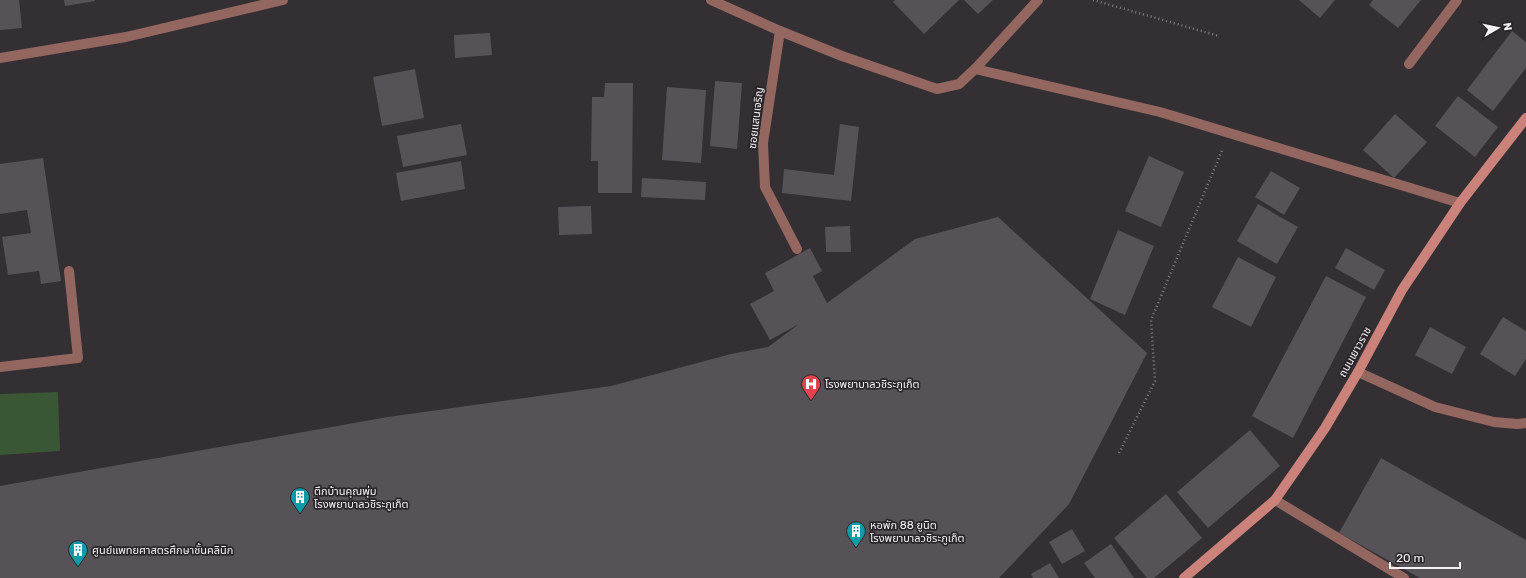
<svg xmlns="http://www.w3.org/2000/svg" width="1526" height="578" font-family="Rubik,'Noto Sans Thai',sans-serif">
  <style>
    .green { fill: #3a5735 }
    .building { fill: #575257 }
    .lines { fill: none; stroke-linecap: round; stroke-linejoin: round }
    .path { stroke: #848084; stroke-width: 2.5; stroke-dasharray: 1 3; stroke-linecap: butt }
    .service { stroke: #936660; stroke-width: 10 }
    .minor { stroke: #936660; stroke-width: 10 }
    .secondary { stroke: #cb827a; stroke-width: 10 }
    .labels { text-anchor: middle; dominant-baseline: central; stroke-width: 3.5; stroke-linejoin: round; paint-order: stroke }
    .street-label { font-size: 11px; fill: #f6f3f6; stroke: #292529 }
    .poi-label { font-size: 11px; fill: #f6f3f6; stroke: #292529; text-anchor: start }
  </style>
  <rect width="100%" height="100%" fill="#332f33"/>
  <polygon class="green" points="58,392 60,451 0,455 0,394"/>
  <g class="building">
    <polygon points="0,0 19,0 22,28 0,30"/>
    <polygon points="64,0 95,0 95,1 65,6"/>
    <polygon points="895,0 959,0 924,34 893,2"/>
    <polygon points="964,0 993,0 978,14"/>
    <polygon points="1299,0 1335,0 1320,18"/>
    <polygon points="1373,0 1421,0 1398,28 1369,5"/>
    <polygon points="1512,31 1526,42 1526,68 1493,111 1467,90"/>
    <polygon points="490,33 492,55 455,58 454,35"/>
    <polygon points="415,69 424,118 382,126 373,77"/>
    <polygon points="715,81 742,83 737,149 710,146"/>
    <polygon points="605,83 633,83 632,193 598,193 598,161 591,161 592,97 604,97"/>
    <polygon points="667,87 706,90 701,163 662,160"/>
    <polygon points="1458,96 1498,127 1475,157 1435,126"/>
    <polygon points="1395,114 1427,142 1394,178 1363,150"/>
    <polygon points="461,124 467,155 403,167 397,136"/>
    <polygon points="840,124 859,127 851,201 782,193 784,169 834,175"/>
    <polygon points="1149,156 1184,172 1161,227 1125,211"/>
    <polygon points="43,158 61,281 41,284 39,271 8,275 2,237 31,233 27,210 0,214 0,164"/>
    <polygon points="461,161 465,189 401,201 396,173"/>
    <polygon points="1271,171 1300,188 1284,215 1255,197"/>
    <polygon points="642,178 706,182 705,200 641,197"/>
    <polygon points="1258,204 1298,227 1277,264 1237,241"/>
    <polygon points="591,206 592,234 559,235 558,207"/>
    <polygon points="998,217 1147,353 1069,504 999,578 0,578 0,486 388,417 611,386 731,354 768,347 799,324 770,340 750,304 774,291 765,273 810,248 822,271 813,276 827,303 915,239"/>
    <polygon points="850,226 851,252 826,252 825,227"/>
    <polygon points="1118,230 1154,246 1125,315 1090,299"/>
    <polygon points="1346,248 1385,270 1374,290 1335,268"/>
    <polygon points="1238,257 1276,277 1251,327 1212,307"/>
    <polygon points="1326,276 1366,297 1293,438 1252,416"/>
    <polygon points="1503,317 1526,331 1526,359 1515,376 1480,354"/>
    <polygon points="1430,327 1466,347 1452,374 1415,355"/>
    <polygon points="1250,430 1280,466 1208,528 1177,492"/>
    <polygon points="1381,458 1526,540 1526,578 1420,578 1339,533"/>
    <polygon points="1166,494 1202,538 1154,578 1147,578 1114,538"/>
    <polygon points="1072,529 1085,551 1062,564 1049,542"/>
    <polygon points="1111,544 1134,578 1095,578 1084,563"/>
    <polygon points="1050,563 1059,578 1033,578 1031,574"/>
  </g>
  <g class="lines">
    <g class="path">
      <polyline points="1093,0 1219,36"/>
      <polyline points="1119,453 1155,381 1151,320 1223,148"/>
    </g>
    <polyline class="service" points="1275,500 1404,578"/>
    <g class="minor">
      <polyline points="711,0 780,31 842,56 937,89 959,84 975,69 1038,0"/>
      <polyline points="780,31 763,143 765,187 797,249"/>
      <polyline points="0,58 126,37 283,0"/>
      <polyline points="1409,64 1457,0"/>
      <polyline points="975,69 1160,112 1460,203"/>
      <polyline points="0,367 78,358 69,271"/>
      <polyline points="1358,372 1435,407 1494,422 1517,424 1526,423"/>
    </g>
    <polyline class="secondary" points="1184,578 1275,500 1325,428 1358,372 1402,290 1460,203 1526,118"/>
  </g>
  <defs>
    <symbol id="hospital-pin" viewBox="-11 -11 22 30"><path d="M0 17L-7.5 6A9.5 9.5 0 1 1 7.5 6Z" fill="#e0444e" stroke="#292529"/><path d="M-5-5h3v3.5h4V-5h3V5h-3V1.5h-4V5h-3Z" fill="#fff"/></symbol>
    <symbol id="building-pin" viewBox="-11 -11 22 30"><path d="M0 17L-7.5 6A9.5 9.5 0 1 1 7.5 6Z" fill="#0f9aa8" stroke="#292529"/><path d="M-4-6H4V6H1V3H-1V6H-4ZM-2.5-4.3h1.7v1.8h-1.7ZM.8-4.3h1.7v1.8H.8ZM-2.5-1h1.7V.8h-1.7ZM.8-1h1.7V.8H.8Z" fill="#fff"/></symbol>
  </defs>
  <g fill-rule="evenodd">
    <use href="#hospital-pin" x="800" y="373" width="22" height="30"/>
    <use href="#building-pin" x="289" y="486" width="22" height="30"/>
    <use href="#building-pin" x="845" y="520" width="22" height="30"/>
    <use href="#building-pin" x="67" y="539" width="22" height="30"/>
  </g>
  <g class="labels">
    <g class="street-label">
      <text transform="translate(756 118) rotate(-83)">ซอยแสนเจริญ</text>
      <text transform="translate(1355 352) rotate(-61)">ถนนเยาวราช</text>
    </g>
    <g class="poi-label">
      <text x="825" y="384">โรงพยาบาลวชิระภูเก็ต</text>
      <text x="314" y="491">ตึกบ้านคุณพุ่ม<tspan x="314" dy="13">โรงพยาบาลวชิระภูเก็ต</tspan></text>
      <text x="870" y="525">หอพัก 88 ยูนิต<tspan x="870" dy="13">โรงพยาบาลวชิระภูเก็ต</tspan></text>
      <text x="92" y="550">ศูนย์แพทยศาสตรศึกษาชั้นคลินิก</text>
    </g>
  </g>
  <g transform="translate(1498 28) rotate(81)" stroke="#292529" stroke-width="3" paint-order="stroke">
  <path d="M0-3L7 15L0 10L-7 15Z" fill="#f6f3f6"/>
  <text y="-6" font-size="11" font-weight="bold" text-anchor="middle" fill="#f6f3f6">N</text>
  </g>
  <path d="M1390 562v6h70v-6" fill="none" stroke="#f6f3f6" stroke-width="2"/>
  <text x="1396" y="562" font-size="12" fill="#f6f3f6" stroke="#292529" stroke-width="3" paint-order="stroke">20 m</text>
</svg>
